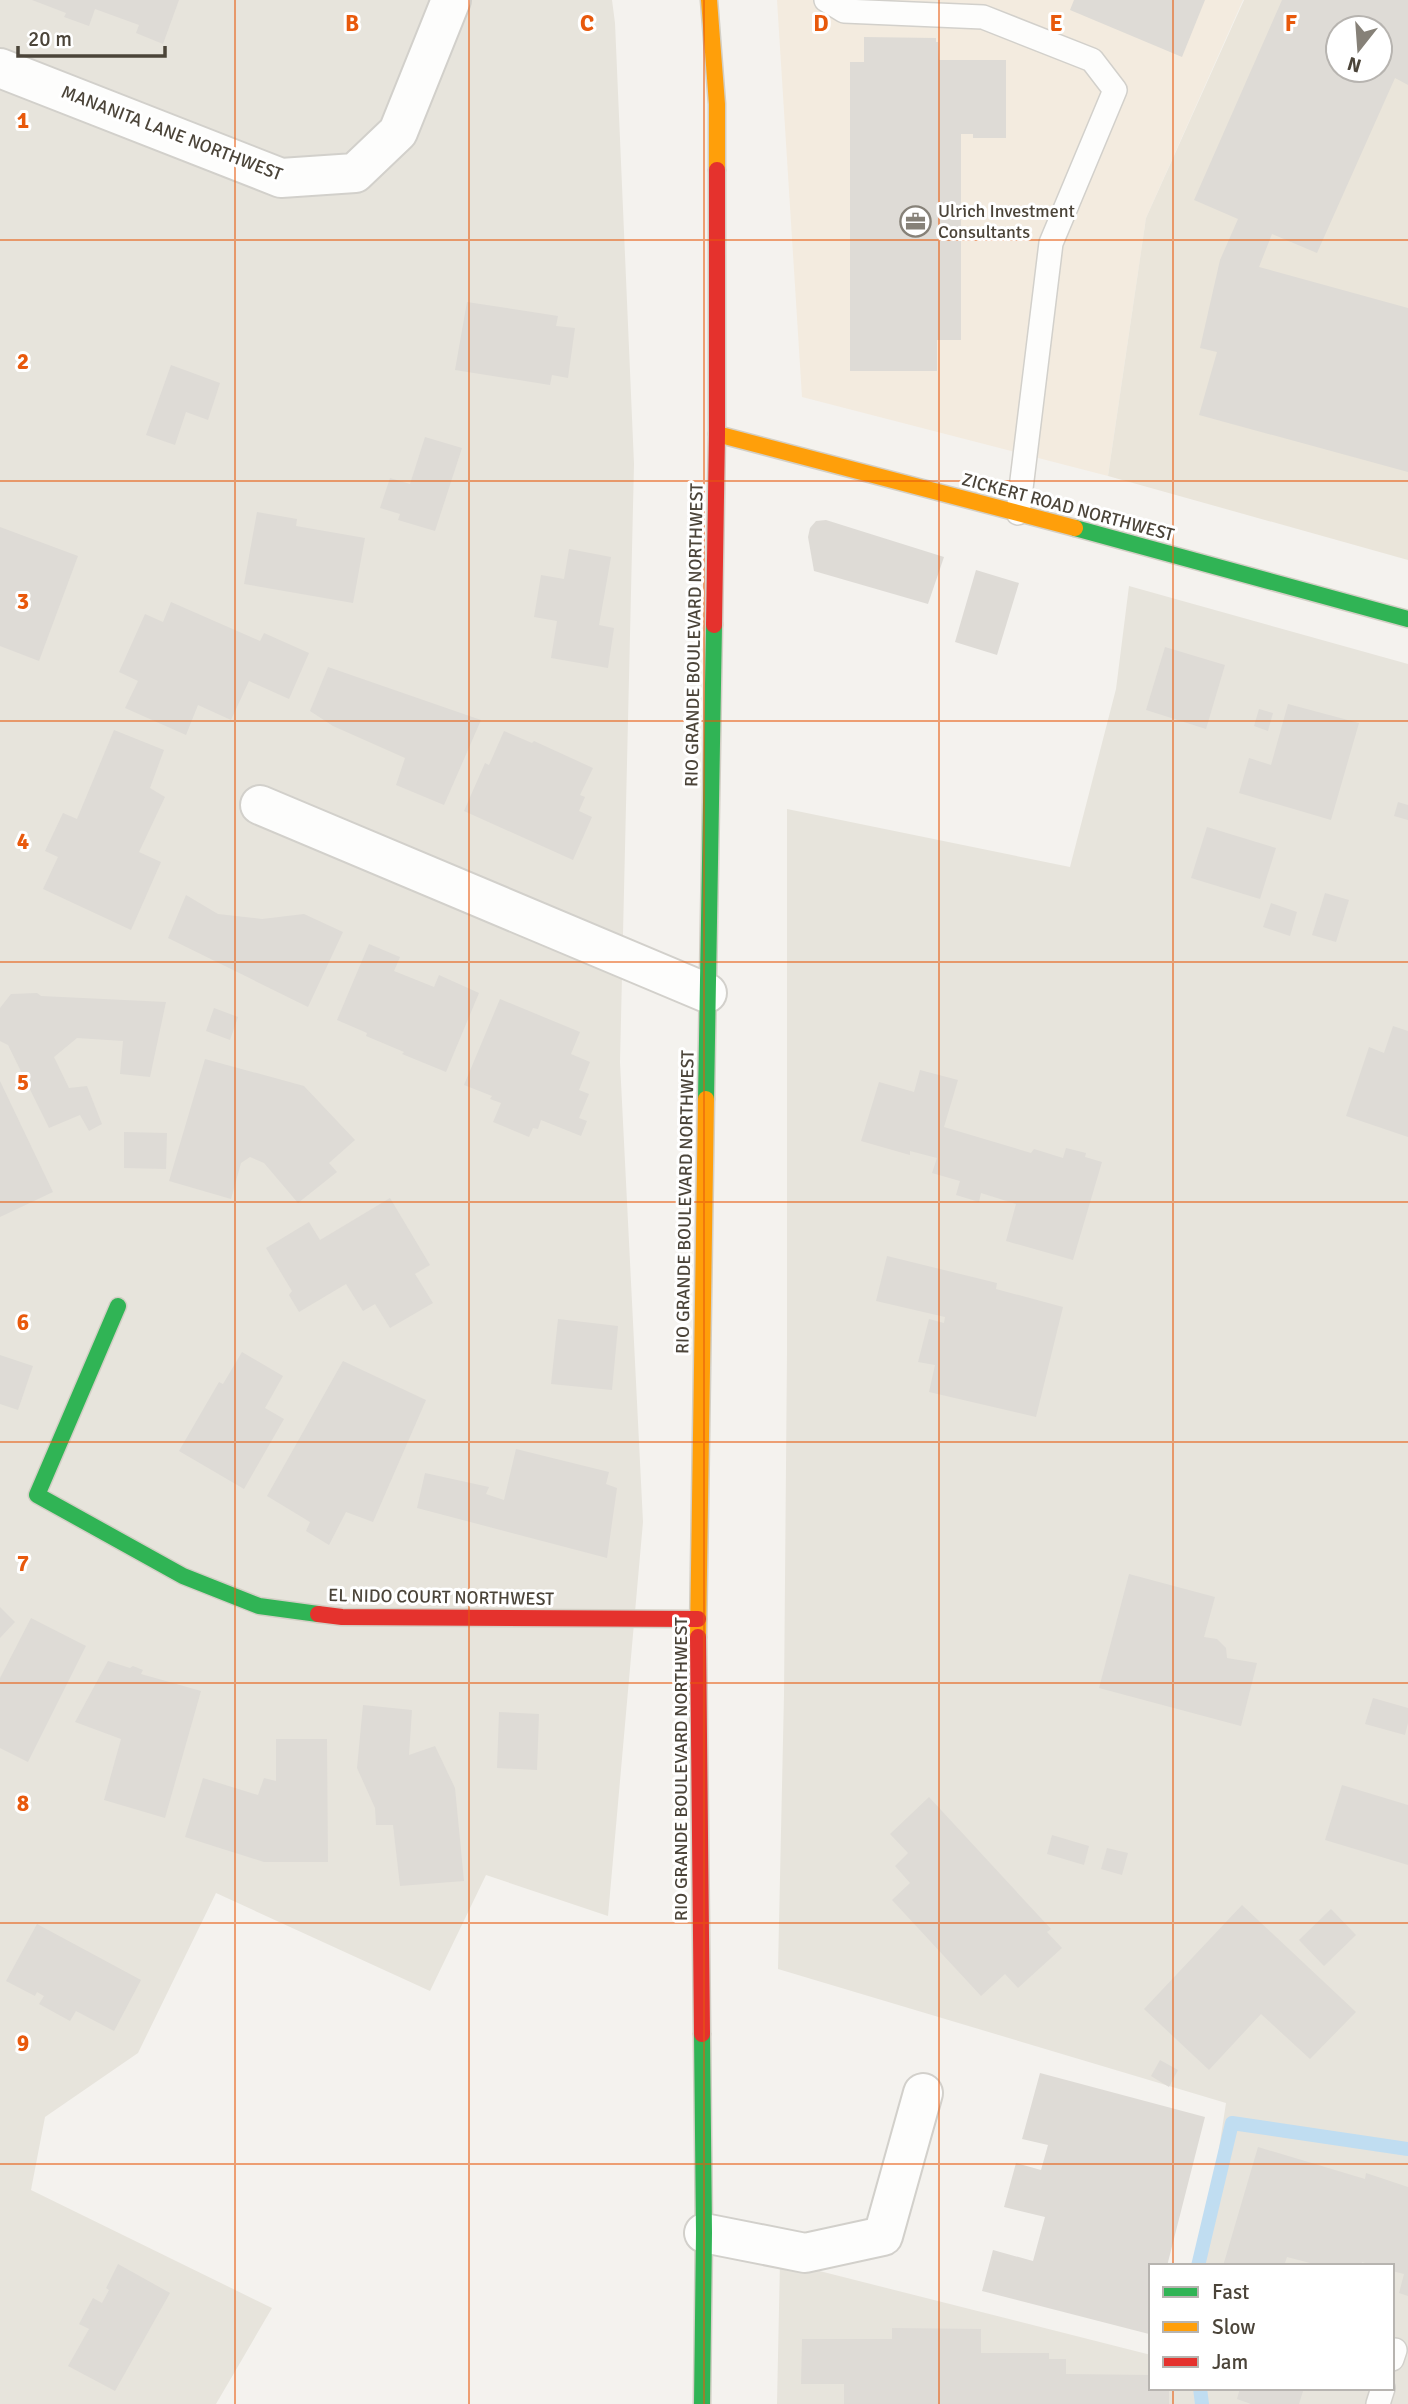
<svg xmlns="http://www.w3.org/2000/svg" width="1408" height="2404" font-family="Signika,sans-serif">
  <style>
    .residential { fill: #e7e4dc }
    .commercial { fill: #f3ebdf }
    .education { fill: #eae5da; fill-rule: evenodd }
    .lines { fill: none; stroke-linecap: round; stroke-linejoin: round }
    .stream { stroke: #c0ddf1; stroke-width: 14 }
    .building { fill: #dedbd6; fill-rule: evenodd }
    .lane-casing { stroke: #d2d0cb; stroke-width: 26 }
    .street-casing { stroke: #d2d0cb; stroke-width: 42 }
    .fast-casing { stroke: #d3cfc5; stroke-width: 19 }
    .slow-casing { stroke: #d3cfc5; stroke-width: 19 }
    .jam-casing { stroke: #d3cfc5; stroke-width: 19 }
    .lane { stroke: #fdfdfc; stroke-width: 23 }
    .street { stroke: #fdfdfc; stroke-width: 38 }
    .fast { stroke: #30b455; stroke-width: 16 }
    .slow { stroke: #ff9f0a; stroke-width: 16 }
    .jam { stroke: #e5322d; stroke-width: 16 }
    .grid { fill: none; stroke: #e8590c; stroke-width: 2; stroke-opacity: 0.55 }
    .labels { text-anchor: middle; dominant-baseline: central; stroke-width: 6; stroke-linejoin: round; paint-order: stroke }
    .street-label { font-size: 18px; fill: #4b4439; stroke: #fff }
    .poi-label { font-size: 18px; fill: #4b4439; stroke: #fff; text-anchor: start }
    .grid-label { font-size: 23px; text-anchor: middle; font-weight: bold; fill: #e8590c; stroke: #fff; stroke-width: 6; stroke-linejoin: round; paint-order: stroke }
  </style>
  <rect width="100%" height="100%" fill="#f4f2ee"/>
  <g class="residential">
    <polygon points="0,0 612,0 615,23 634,464 620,1062 643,1522 608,1916 486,1875 430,1991 216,1893 138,2053 45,2117 31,2190 272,2308 216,2404 0,2404"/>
    <polygon points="1129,586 1408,664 1408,2404 777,2404 780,2261 1151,2355 1151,2388 1392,2388 1392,2266 1201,2266 1226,2103 778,1969 784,1695 787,1352 787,809 1070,867 1116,689"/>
  </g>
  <polygon class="commercial" points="777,0 1243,0 1146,218 1108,476 802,397"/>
  <path class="education" d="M 1244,0 L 1408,0 L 1408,560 L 1108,476 L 1146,218 ZM 1338,28 L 1380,28 L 1380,70 L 1338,70 Z"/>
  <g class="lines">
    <g class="stream">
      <polyline points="1198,2266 1232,2123 1408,2149"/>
      <polyline points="1200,2388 1202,2404"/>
    </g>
  </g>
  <g class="building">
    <polygon points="32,0 179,0 163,44 136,33 139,25 95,9 89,26 64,17 66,13"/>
    <polygon points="1074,0 1205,0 1182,57 1070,10"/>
    <path d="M 1282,0 L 1408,0 L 1408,85 L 1395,78 L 1317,253 L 1272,234 L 1259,267 L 1408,308 L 1408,472 L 1199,415 L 1217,352 L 1200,348 L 1220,260 L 1238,219 L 1194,200 ZM 1338,28 L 1380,28 L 1380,70 L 1338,70 Z"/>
    <polygon points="864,37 936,38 936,42 938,42 939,60 1006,60 1006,138 973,138 973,134 961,134 961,340 937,340 937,371 850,371 850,62 864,62"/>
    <polygon points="467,302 558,316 556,326 575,328 568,378 552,375 550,385 455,370"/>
    <polygon points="171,365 220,383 208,420 186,412 175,445 146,435"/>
    <polygon points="425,437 462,448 435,531 398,520 400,514 380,508 390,478 410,484"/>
    <polygon points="257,512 297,519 296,526 365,538 353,603 244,584"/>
    <polygon points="826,520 944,557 928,604 814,571 808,537 810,528 816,521"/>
    <polygon points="0,527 78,556 39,661 0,646"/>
    <polygon points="569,549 611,557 599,625 614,628 608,668 551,658 557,621 534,617 541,575 564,579"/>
    <polygon points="976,570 1019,583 997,655 955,642"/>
    <polygon points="171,602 260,641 264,633 309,653 289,699 249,681 231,720 198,705 186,735 125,708 138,681 119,672 145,614 163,622"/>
    <polygon points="1165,647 1225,665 1206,729 1146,710"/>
    <polygon points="328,667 481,720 444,805 396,785 405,758 333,726 310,711"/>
    <polygon points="1288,704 1359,723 1331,820 1239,793 1249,758 1271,765"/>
    <polygon points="1259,709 1273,713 1268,731 1254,726"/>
    <polygon points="114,730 164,750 150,788 165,797 139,852 161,862 131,930 43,889 58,857 45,851 63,813 77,819"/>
    <polygon points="504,731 532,743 534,741 593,768 580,795 585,797 579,811 592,817 573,860 464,811 485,763 489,765"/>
    <polygon points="1398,802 1408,805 1408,820 1394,816"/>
    <polygon points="1207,827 1276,848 1260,899 1191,878"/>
    <polygon points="1325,893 1349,900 1336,942 1312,935"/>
    <polygon points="186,895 218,914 262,919 304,914 343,932 308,1007 168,938"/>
    <polygon points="1271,903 1297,912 1290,936 1263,927"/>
    <polygon points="369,944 400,957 394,971 434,987 439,975 479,993 446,1072 402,1054 404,1052 366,1036 367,1033 337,1020"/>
    <polygon points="37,993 41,996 166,1002 150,1077 120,1074 123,1041 77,1038 54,1057 69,1088 87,1086 102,1124 89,1131 80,1115 49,1128 8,1045 0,1041 0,1008 11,994"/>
    <polygon points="500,999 580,1032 571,1054 590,1062 579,1090 589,1094 579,1118 587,1121 581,1136 541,1120 538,1129 533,1128 529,1137 493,1122 501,1103 490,1099 492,1096 464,1085"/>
    <polygon points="214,1008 238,1017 230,1040 206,1031"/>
    <polygon points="1393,1026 1408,1031 1408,1137 1346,1116 1369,1047 1384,1053"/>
    <polygon points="205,1059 304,1086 355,1140 329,1163 337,1172 298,1203 264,1163 250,1157 241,1163 231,1199 169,1181"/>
    <polygon points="920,1070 958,1080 944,1127 1031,1153 1034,1149 1063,1158 1066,1148 1086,1153 1085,1157 1102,1162 1073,1260 1006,1241 1016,1204 981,1193 979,1202 956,1195 960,1181 932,1173 937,1158 910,1151 910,1155 861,1141 879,1082 914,1092"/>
    <polygon points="0,1081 53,1192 0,1217"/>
    <polygon points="124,1132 167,1133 166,1169 124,1168"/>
    <polygon points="390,1198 430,1265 415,1274 433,1303 390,1328 375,1304 363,1311 346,1284 299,1312 289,1295 292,1291 266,1248 309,1222 320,1240"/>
    <polygon points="887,1256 997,1283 996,1289 1063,1307 1036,1417 929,1392 935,1365 918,1362 929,1319 944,1323 945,1317 876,1301"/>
    <polygon points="558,1319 618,1326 612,1390 551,1384"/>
    <polygon points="242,1352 283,1376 265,1408 284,1419 244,1489 179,1451 219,1382 223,1384"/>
    <polygon points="0,1355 33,1366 18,1410 0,1404"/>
    <polygon points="343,1361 426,1400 373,1522 346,1512 329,1545 306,1531 310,1522 267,1496"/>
    <polygon points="516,1449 609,1472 606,1484 617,1488 607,1558 417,1508 425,1473 489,1487 486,1494 504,1500"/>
    <polygon points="1129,1574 1215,1597 1204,1637 1217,1639 1226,1648 1227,1658 1257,1663 1241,1726 1099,1688"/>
    <polygon points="0,1607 15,1622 0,1638"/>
    <polygon points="31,1618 86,1646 28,1762 0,1748 0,1678"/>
    <polygon points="108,1661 130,1668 133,1666 143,1670 141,1674 201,1691 165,1818 104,1800 121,1739 75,1722"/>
    <polygon points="1373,1698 1408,1708 1408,1723 1405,1735 1365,1724"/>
    <polygon points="363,1705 412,1710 409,1755 435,1746 455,1788 464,1881 400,1886 393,1825 376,1825 375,1808 357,1768"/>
    <polygon points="499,1712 539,1714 537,1770 497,1768"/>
    <polygon points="276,1739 327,1739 328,1862 264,1862 185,1837 203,1778 258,1795 264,1778 276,1781"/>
    <polygon points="1342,1785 1408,1805 1408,1865 1325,1840"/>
    <polygon points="929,1797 1051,1929 1047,1932 1062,1948 1018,1988 1005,1974 981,1996 892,1900 910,1883 895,1866 908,1853 890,1834"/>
    <polygon points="1052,1835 1089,1846 1084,1865 1047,1854"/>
    <polygon points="1107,1848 1128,1853 1122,1875 1101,1869"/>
    <polygon points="1242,1905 1356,2012 1310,2059 1261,2014 1209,2070 1144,2009"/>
    <polygon points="1331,1909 1356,1935 1324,1966 1299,1940"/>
    <polygon points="37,1924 141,1980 114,2031 76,2011 70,2021 39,2004 44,1996 37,1992 35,1996 6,1981"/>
    <polygon points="1160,2060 1178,2070 1169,2087 1151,2076"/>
    <polygon points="1040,2073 1205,2117 1167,2266 1151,2266 1151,2326 1149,2334 982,2291 993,2250 1033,2261 1045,2217 1004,2207 1016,2163 1041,2170 1048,2145 1022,2139"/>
    <polygon points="1258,2147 1365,2179 1366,2173 1408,2187 1408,2296 1399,2293 1404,2274 1392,2271 1392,2266 1374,2266 1362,2262 1361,2266 1309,2266 1310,2263 1287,2257 1284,2266 1223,2266"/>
    <polygon points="118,2264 170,2293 115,2391 68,2366 89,2329 79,2324 93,2298 102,2303 109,2290 106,2288"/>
    <polygon points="892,2328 981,2329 981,2353 1049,2353 1049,2359 1066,2359 1066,2374 1151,2375 1151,2388 1169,2388 1169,2404 844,2404 844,2384 801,2384 802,2339 892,2339"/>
    <polygon points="1240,2388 1304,2388 1299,2404 1251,2404 1237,2399"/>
  </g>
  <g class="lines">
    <defs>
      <g id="lane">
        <polyline points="826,0 844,11 983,17 1092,60 1115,90 1051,243 1018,513"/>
        <polyline points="1392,2359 1395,2350"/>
        <polyline points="1378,2404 1383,2388"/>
      </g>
      <g id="street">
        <polyline points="0,68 281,178 355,173 398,132 451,0"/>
        <polyline points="260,805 707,993"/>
        <polyline points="704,2233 805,2253 883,2236 923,2093"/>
      </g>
      <g id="fast">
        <polyline points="1075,528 1408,619"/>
        <polyline points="706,1099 714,625"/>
        <polyline points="118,1306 37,1495 183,1576 259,1606 318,1614"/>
        <polyline points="702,2404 704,2233 702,2034"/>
      </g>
      <g id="slow">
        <polyline points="709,0 717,104 717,170"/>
        <polyline points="717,434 1075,528"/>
        <polyline points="698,1637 706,1099"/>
      </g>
      <g id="jam">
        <polyline points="714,625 717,434 717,170"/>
        <polyline points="318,1614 342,1617 698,1619"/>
        <polyline points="698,1637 702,2034"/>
      </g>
    </defs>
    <use href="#lane" class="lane-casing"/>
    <use href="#street" class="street-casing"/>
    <use href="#fast" class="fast-casing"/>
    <use href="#slow" class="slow-casing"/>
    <use href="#jam" class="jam-casing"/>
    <use href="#lane" class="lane"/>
    <use href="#street" class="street"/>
    <use href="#fast" class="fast"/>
    <use href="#slow" class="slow"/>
    <use href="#jam" class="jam"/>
  </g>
  <path class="grid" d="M 235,0 L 235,2404M 469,0 L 469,2404M 704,0 L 704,2404M 939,0 L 939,2404M 1173,0 L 1173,2266M 0,240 L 1408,240M 0,481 L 1408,481M 0,721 L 1408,721M 0,962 L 1408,962M 0,1202 L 1408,1202M 0,1442 L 1408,1442M 0,1683 L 1408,1683M 0,1923 L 1408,1923M 0,2164 L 1408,2164M 1173,2388 L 1173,2404"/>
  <defs>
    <symbol id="office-ring" viewBox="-11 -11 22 22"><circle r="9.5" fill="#fff" stroke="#868178" stroke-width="1.5"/><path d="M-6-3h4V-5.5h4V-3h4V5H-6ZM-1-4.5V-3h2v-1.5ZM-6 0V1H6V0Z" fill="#868178"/></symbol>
  </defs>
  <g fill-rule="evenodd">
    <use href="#office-ring" x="898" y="204" width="35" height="35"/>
  </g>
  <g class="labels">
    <g class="street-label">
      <text transform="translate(172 133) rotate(21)">MANANITA LANE NORTHWEST</text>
      <text transform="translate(1068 507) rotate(15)">ZICKERT ROAD NORTHWEST</text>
      <text transform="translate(694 635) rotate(-89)">RIO GRANDE BOULEVARD NORTHWEST</text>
      <text transform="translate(685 1202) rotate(-89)">RIO GRANDE BOULEVARD NORTHWEST</text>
      <text transform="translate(441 1597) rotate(1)">EL NIDO COURT NORTHWEST</text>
      <text transform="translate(681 1769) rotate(-90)">RIO GRANDE BOULEVARD NORTHWEST</text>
    </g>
    <g class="poi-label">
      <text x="938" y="211">Ulrich Investment<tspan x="938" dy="21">Consultants</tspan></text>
    </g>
  </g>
  <g class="grid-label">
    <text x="352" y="31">B</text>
    <text x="587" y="31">C</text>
    <text x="821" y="31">D</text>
    <text x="1056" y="31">E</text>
    <text x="1291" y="31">F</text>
    <text x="23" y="128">1</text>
    <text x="23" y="369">2</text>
    <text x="23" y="609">3</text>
    <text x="23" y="849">4</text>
    <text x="23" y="1090">5</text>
    <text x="23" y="1330">6</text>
    <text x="23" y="1571">7</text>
    <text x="23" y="1811">8</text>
    <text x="23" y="2051">9</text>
  </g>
  <rect x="1149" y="2264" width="245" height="126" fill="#ffffff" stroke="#b7b4b0" stroke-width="2"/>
  <rect x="1163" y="2287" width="35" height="10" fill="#30b455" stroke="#b7b4b0" stroke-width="2"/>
  <text x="1212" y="2299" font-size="21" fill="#4b4439">Fast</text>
  <rect x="1163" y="2322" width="35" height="10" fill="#ff9f0a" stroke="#b7b4b0" stroke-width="2"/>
  <text x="1212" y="2334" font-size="21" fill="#4b4439">Slow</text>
  <rect x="1163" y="2357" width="35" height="10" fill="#e5322d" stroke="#b7b4b0" stroke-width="2"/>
  <text x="1212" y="2369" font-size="21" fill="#4b4439">Jam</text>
  <g transform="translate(1359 49) rotate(197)"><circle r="33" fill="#ffffff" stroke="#b7b4b0" stroke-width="2"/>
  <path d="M0-5L12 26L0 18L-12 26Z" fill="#868178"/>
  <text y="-10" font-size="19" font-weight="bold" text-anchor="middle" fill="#4b4439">N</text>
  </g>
  <path d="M18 46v10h147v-10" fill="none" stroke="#4b4439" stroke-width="3.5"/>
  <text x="28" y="46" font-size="21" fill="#4b4439" stroke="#ffffff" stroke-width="5" paint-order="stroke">20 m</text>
</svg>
